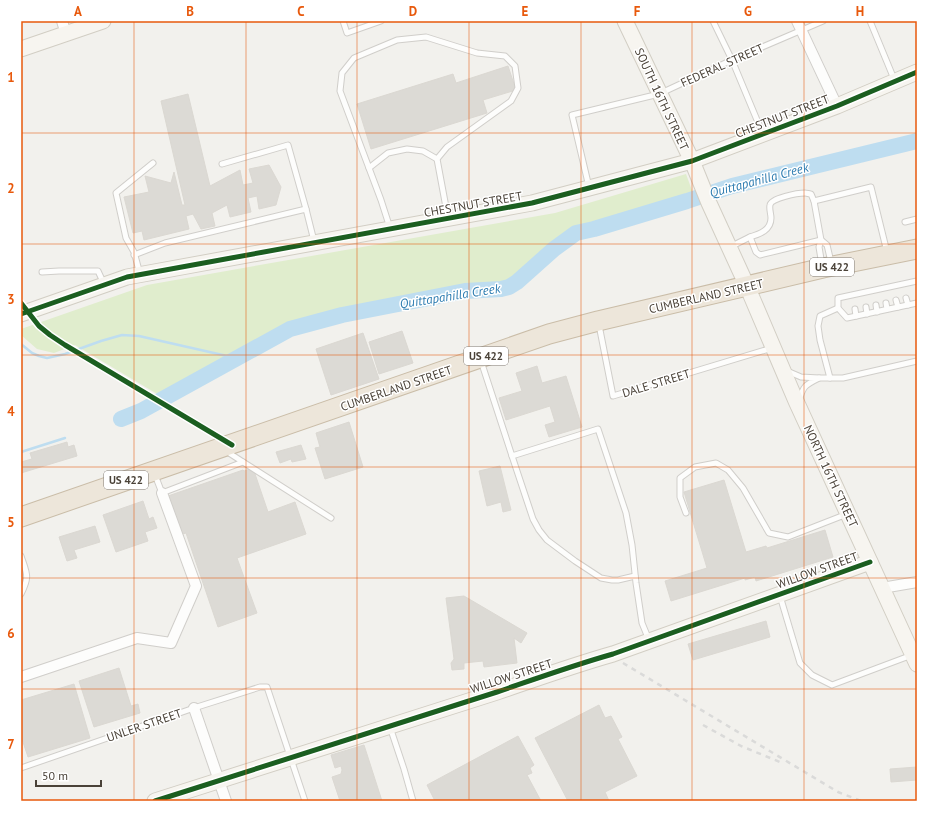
<svg xmlns="http://www.w3.org/2000/svg" width="938" height="822" font-family="'PT Sans',sans-serif">
  <style>
    .green { fill: #e0edcd }
    .lines { fill: none; stroke-linecap: round; stroke-linejoin: round }
    .stream { stroke: #beddf0; stroke-width: 2.5 }
    .river { stroke: #beddf0; stroke-width: 16 }
    .building { fill: #dcdad5; stroke: #dbd8d2 }
    .lane-casing { stroke: #d0ceca; stroke-width: 7 }
    .street-casing { stroke: #d0ceca; stroke-width: 12 }
    .secondary-casing { stroke: #d2cec4; stroke-width: 17 }
    .highway-casing { stroke: #cabda8; stroke-width: 21 }
    .lane { stroke: #fdfdfc; stroke-width: 5 }
    .street { stroke: #fdfdfc; stroke-width: 10 }
    .secondary { stroke: #f7f5f0; stroke-width: 15 }
    .highway { stroke: #ede6da; stroke-width: 19 }
    .rail { stroke: #dadad9; stroke-width: 2.5; stroke-dasharray: 5 5; stroke-linecap: butt }
    .cycleway-casing { stroke: #fff; stroke-width: 8 }
    .cycleway { stroke: #1b5e20; stroke-width: 5 }
    .grid { fill: none; stroke: #e8590c; stroke-width: 1; stroke-opacity: 0.55 }
    .labels { text-anchor: middle; dominant-baseline: central; stroke-width: 3; stroke-linejoin: round; paint-order: stroke }
    .shield { fill: #fff; stroke: #807b74; stroke-width: 1 }
    .shield-label { font-size: 11px; font-weight: bold; fill: #4a4238 }
    .street-label { font-size: 12px; fill: #4a4238; stroke: #fff }
    .water-label { font-size: 13px; font-style: italic; fill: #2d7cb0; stroke: #fff }
    .neatline { fill: none; stroke: #e8590c; stroke-width: 1.5 }
    .grid-label { font-size: 13px; text-anchor: middle; font-weight: bold; fill: #e8590c }
  </style>
  <rect width="100%" height="100%" fill="#f2f1ed"/>
  <polygon class="green" points="686,174 693,193 573,228 511,280 503,284 463,286 336,310 288,325 159,395 75,345 54,353 37,349 21,335 21,329 147,285 555,213"/>
  <g class="lines">
    <g class="stream">
      <polyline points="21,344 32,353 39,356 47,358 65,354 101,341 122,335 139,336 236,358"/>
      <polyline points="21,452 65,438"/>
    </g>
    <polyline class="river" points="121,419 141,411 290,329 342,315 465,291 501,289 509,287 517,282 554,249 576,233 594,229 687,201 732,186 917,141"/>
  </g>
  <g class="building">
    <polygon points="508,66 516,90 483,100 487,113 371,149 357,104 453,74 456,83"/>
    <polygon points="188,94 210,186 240,170 243,185 253,183 249,169 269,165 281,187 276,205 259,209 257,196 248,198 251,212 230,217 227,205 212,213 215,226 201,229 193,214 186,216 189,229 144,240 142,231 133,233 124,197 149,192 145,176 171,183 174,172 182,205 185,205 161,101"/>
    <polygon points="402,331 413,363 379,374 369,342"/>
    <polygon points="363,333 379,379 331,395 316,349"/>
    <polygon points="537,366 542,383 566,376 582,427 549,437 545,425 555,422 550,406 506,420 499,398 522,391 516,373"/>
    <polygon points="349,422 363,467 325,479 315,448 320,447 316,433"/>
    <polygon points="67,442 68,447 74,445 77,456 21,473 21,462 32,459 30,453"/>
    <polygon points="301,445 306,459 292,462 291,459 280,463 276,452"/>
    <polygon points="500,466 511,510 503,512 501,502 487,506 479,471"/>
    <polygon points="253,468 268,512 295,502 306,534 237,558 257,613 218,627 186,533 173,537 168,496 243,470 244,471"/>
    <polygon points="724,480 746,552 766,546 767,548 825,530 833,557 756,581 755,577 745,580 745,578 671,601 665,581 707,568 684,492"/>
    <polygon points="143,501 149,519 153,517 157,528 145,532 148,541 116,552 103,515"/>
    <polygon points="95,526 100,542 74,550 77,558 67,561 59,537"/>
    <polygon points="464,596 527,633 521,643 514,638 517,663 484,667 483,661 464,663 464,669 452,670 451,663 454,659 446,598"/>
    <polygon points="766,621 770,637 693,660 688,644"/>
    <polygon points="119,668 131,706 138,704 140,713 94,727 79,681"/>
    <polygon points="74,684 90,738 28,757 21,736 21,700"/>
    <polygon points="599,705 605,718 611,716 622,737 618,739 637,776 605,792 609,801 568,801 535,738"/>
    <polygon points="518,736 534,765 530,768 532,773 527,775 541,801 435,801 427,785"/>
    <polygon points="364,745 382,801 340,801 332,777 341,774 342,770 341,766 335,768 331,755"/>
    <polygon points="917,767 917,780 891,782 890,769"/>
  </g>
  <g class="lines">
    <defs>
      <g id="lane">
        <polyline points="343,21 347,33 381,21"/>
        <polyline points="713,21 732,60 762,132"/>
        <polyline points="870,21 894,79"/>
        <polyline points="222,164 288,145 306,209"/>
        <polyline points="369,168 388,153 407,149 423,151 437,159"/>
        <polyline points="589,187 572,115 659,94 732,60 823,21"/>
        <polyline points="905,222 917,219"/>
        <polyline points="390,228 381,200 340,91 342,73 354,58 397,40 426,37 477,53 505,56 515,66 518,88 511,101 447,147 437,159 448,218"/>
        <path d="M 750,237 C 760,234 771,230 771,218 C 771,214 769,209 770,205 C 771,198 798,193 805,193 C 807,193 809,194 811,194 L 814,201"/>
        <polyline points="821,240 827,245 831,262"/>
        <polyline points="730,247 750,237 756,252 760,255 821,240"/>
        <polyline points="134,255 165,243 306,209 314,241"/>
        <polyline points="822,265 819,247 821,240 814,201 871,187 887,252"/>
        <polyline points="42,272 59,271 98,271 104,284"/>
        <polyline points="140,274 134,252 126,238 116,193 153,163"/>
        <polyline points="917,281 838,298 838,308 847,318 917,303"/>
        <polyline points="906,298 908,305"/>
        <polyline points="896,300 898,307"/>
        <polyline points="886,303 887,309"/>
        <polyline points="876,305 877,312"/>
        <polyline points="866,307 867,314"/>
        <polyline points="855,309 856,316"/>
        <polyline points="599,325 613,396 772,348"/>
        <polyline points="481,361 512,456 598,429 626,513 632,545 636,583 642,623 649,640"/>
        <path d="M 787,371 L 801,377 L 819,378 C 805,385 803,386 799,401"/>
        <polyline points="819,378 843,378 917,361"/>
        <polyline points="830,378 820,340 818,326 820,316 838,308"/>
        <polyline points="512,456 533,519 539,530 547,540 575,561 601,578 612,580 618,580 635,576"/>
        <polyline points="243,462 331,518"/>
        <polyline points="155,475 162,493 243,462 226,451"/>
        <polyline points="686,513 680,497 680,478 695,467 716,463 728,470 743,488 769,533 788,537 847,514"/>
        <path d="M 21,556 C 27,574 30,576 21,594"/>
        <polyline points="780,596 800,663 812,675 832,685 912,655"/>
        <polyline points="390,727 404,769 413,801"/>
        <polyline points="21,768 194,708 260,687 267,687 305,801"/>
      </g>
      <g id="street">
        <polyline points="62,21 66,34"/>
        <polyline points="797,21 837,106"/>
        <polyline points="882,588 917,582"/>
        <polyline points="21,677 137,638 171,643 196,586 162,493"/>
        <polyline points="194,708 226,801"/>
      </g>
      <g id="secondary">
        <polyline points="625,21 692,161 709,203 747,286 796,401 917,664"/>
        <polyline points="21,49 103,21"/>
        <polyline points="21,314 127,277 532,203 692,161 837,106 917,72"/>
        <path d="M 155,801 L 497,692 C 535,679 574,665 613,654 L 870,562"/>
      </g>
      <polyline id="highway" points="21,517 549,334 598,321 823,268 917,249"/>
    </defs>
    <use href="#lane" class="lane-casing"/>
    <use href="#street" class="street-casing"/>
    <use href="#secondary" class="secondary-casing"/>
    <use href="#highway" class="highway-casing"/>
    <use href="#lane" class="lane"/>
    <use href="#street" class="street"/>
    <use href="#secondary" class="secondary"/>
    <use href="#highway" class="highway"/>
    <g class="rail">
      <polyline points="623,663 838,792 861,801"/>
      <polyline points="703,725 741,746 780,762"/>
    </g>
    <defs>
      <g id="cycleway">
        <polyline points="21,303 39,326 50,335 65,345 232,445"/>
        <polyline points="21,314 127,277 532,203 692,161 837,106 917,72"/>
        <path d="M 155,801 L 497,692 C 535,679 574,665 613,654 L 870,562"/>
      </g>
    </defs>
    <use href="#cycleway" class="cycleway-casing"/>
    <use href="#cycleway" class="cycleway"/>
  </g>
  <path class="grid" d="M 134,21 L 134,801M 246,21 L 246,801M 357,21 L 357,801M 469,21 L 469,801M 581,21 L 581,801M 692,21 L 692,801M 804,21 L 804,801M 21,133 L 917,133M 21,244 L 917,244M 21,355 L 917,355M 21,467 L 917,467M 21,578 L 917,578M 21,689 L 917,689"/>
  <g class="labels">
    <g class="shield">
      <rect x="810" y="258" width="44" height="18" rx="3"/>
      <rect x="464" y="347" width="44" height="18" rx="3"/>
      <rect x="104" y="471" width="44" height="18" rx="3"/>
    </g>
    <g class="shield-label">
      <text x="832" y="267">US 422</text>
      <text x="486" y="356">US 422</text>
      <text x="126" y="480">US 422</text>
    </g>
    <g class="street-label">
      <text transform="translate(722 65) rotate(-24)">FEDERAL STREET</text>
      <text transform="translate(662 99) rotate(65)">SOUTH 16TH STREET</text>
      <text transform="translate(782 116) rotate(-21)">CHESTNUT STREET</text>
      <text transform="translate(473 204) rotate(-10)">CHESTNUT STREET</text>
      <text transform="translate(706 296) rotate(-13)">CUMBERLAND STREET</text>
      <text transform="translate(656 383) rotate(-17)">DALE STREET</text>
      <text transform="translate(396 388) rotate(-19)">CUMBERLAND STREET</text>
      <text transform="translate(831 476) rotate(65)">NORTH 16TH STREET</text>
      <text transform="translate(817 570) rotate(-20)">WILLOW STREET</text>
      <text transform="translate(511 676) rotate(-18)">WILLOW STREET</text>
      <text transform="translate(144 725) rotate(-19)">UNLER STREET</text>
    </g>
    <g class="water-label">
      <text transform="translate(759 180) rotate(-15)">Quittapahilla Creek</text>
      <text transform="translate(450 296) rotate(-9)">Quittapahilla Creek</text>
    </g>
  </g>
  <rect width="938" height="822" fill="none" stroke="#ffffff" stroke-width="44"/>
  <path d="M36 780v6h65v-6" fill="none" stroke="#4a4238" stroke-width="2"/>
  <text x="42" y="780" font-size="12" fill="#4a4238" stroke="#ffffff" stroke-width="3" paint-order="stroke">50 m</text>
  <rect x="22" y="22" width="894" height="778" class="neatline"/>
  <g class="grid-label">
    <text x="78" y="16">A</text>
    <text x="190" y="16">B</text>
    <text x="301" y="16">C</text>
    <text x="413" y="16">D</text>
    <text x="525" y="16">E</text>
    <text x="637" y="16">F</text>
    <text x="748" y="16">G</text>
    <text x="860" y="16">H</text>
    <text x="11" y="82">1</text>
    <text x="11" y="193">2</text>
    <text x="11" y="304">3</text>
    <text x="11" y="416">4</text>
    <text x="11" y="527">5</text>
    <text x="11" y="638">6</text>
    <text x="11" y="749">7</text>
  </g>
</svg>
